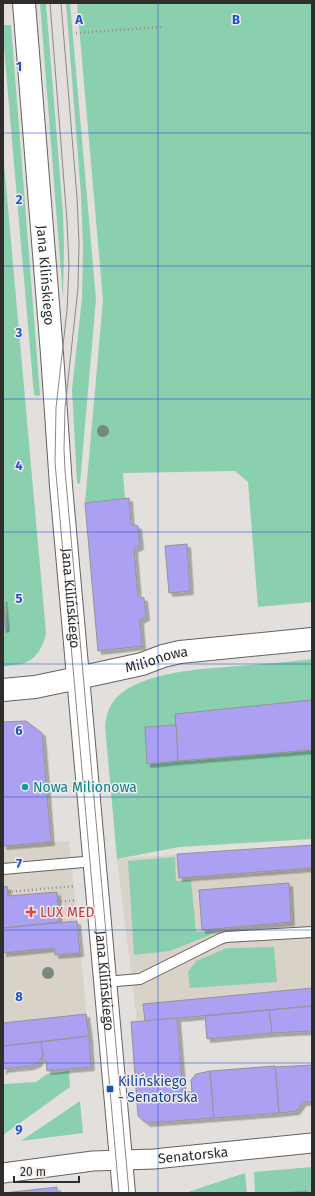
<svg xmlns="http://www.w3.org/2000/svg" width="315" height="1196" font-family="'Fira Sans',sans-serif">
  <style>
    .built { fill: #d9d2c8 }
    .green { fill: #8ad0ae }
    .building { fill: #aba0f2; stroke: #949397; filter: url(#shadow) }
    .lines { fill: none; stroke-linecap: round; stroke-linejoin: round }
    .lane-casing { stroke: #65625f; stroke-width: 12 }
    .street-casing { stroke: #65625f; stroke-width: 21 }
    .secondary-casing { stroke: #65625f; stroke-width: 24 }
    .path { stroke: #918f8d; stroke-width: 2.5; stroke-dasharray: 1 3; stroke-linecap: butt }
    .lane { stroke: #fff; stroke-width: 10 }
    .street { stroke: #fff; stroke-width: 19 }
    .secondary { stroke: #fff; stroke-width: 22 }
    .tram { stroke: #8b8987; stroke-width: 1 }
    .tree { fill: #748a7f }
    .grid { fill: none; stroke: #1d4ed8; stroke-width: 1; stroke-opacity: 0.55 }
    .culture-dot { fill: #0f9aa8; stroke: #efece9; stroke-width: 1.5 }
    .health-dot { fill: #e0444e; stroke: #efece9; stroke-width: 1.5 }
    .transit-dot { fill: #1a4fb4; stroke: #efece9; stroke-width: 1.5 }
    .labels { text-anchor: middle; dominant-baseline: central; stroke-width: 3; stroke-linejoin: round; paint-order: stroke }
    .street-label { font-size: 14px; fill: #2f2e2d; stroke: #efece9 }
    .culture-label { font-size: 14px; fill: #0d838f; stroke: #efece9; text-anchor: start }
    .health-label { font-size: 14px; fill: #be3a42; stroke: #efece9; text-anchor: start }
    .transit-label { font-size: 14px; fill: #164399; stroke: #efece9; text-anchor: start }
    .grid-label { font-size: 13px; text-anchor: middle; font-weight: bold; fill: #1d4ed8; stroke: #efece9; stroke-width: 3; stroke-linejoin: round; paint-order: stroke }
  </style>
  <defs>
    <filter id="shadow"><feDropShadow dx="3.5" dy="3.5" stdDeviation="0" flood-color="#0004"/></filter>
  </defs>
  <rect width="100%" height="100%" fill="#e2dfdc"/>
  <g class="built">
    <polygon points="26,721 42,733 51,842 69,841 89,1036 3,1045 3,722"/>
    <polygon points="312,845 312,1006 137,1021 117,859"/>
  </g>
  <g class="green">
    <polygon points="40,3 46,3 63,213 64,246 63,298"/>
    <polygon points="66,3 70,3 96,299 80,483 78,484 77,481 72,390 82,298 83,247 81,195"/>
    <polygon points="77,3 312,3 312,602 258,607 248,482 235,471 123,473 125,499 85,503 103,300"/>
    <polygon points="3,25 11,25 40,395 38,396 34,395 3,36"/>
    <path d="M 3,152 L 46,633 C 44,645 37,658 25,663 C 18,665 10,665 3,667 L 3,629 L 6,628 L 3,598 Z"/>
    <path d="M 312,659 L 312,839 L 179,847 L 117,859 L 105,726 C 106,716 109,706 116,698 C 142,671 204,669 238,666 C 263,664 287,662 312,659 Z"/>
    <polygon points="175,857 176,881 191,880 196,932 220,931 170,951 134,955 128,861"/>
    <polygon points="274,947 277,982 190,988 188,972 196,961 227,948"/>
    <polygon points="69,1071 70,1087 3,1135 3,1085 5,1084 36,1082 47,1074"/>
    <polygon points="80,1101 83,1133 21,1141"/>
    <polygon points="312,1167 312,1193 307,1193 307,1191 280,1193 255,1193 254,1172"/>
    <polygon points="245,1173 247,1193 185,1193"/>
  </g>
  <g class="building">
    <polygon points="129,498 131,524 138,526 140,546 134,549 138,597 144,598 146,617 140,620 142,646 98,651 85,503"/>
    <polygon points="187,544 190,591 169,593 165,546"/>
    <polygon points="3,598 6,628 3,629"/>
    <polygon points="312,700 312,750 178,761 175,714"/>
    <polygon points="26,721 42,733 51,842 3,846 3,722"/>
    <polygon points="176,725 178,761 147,764 145,727"/>
    <polygon points="312,845 312,868 179,878 177,854"/>
    <polygon points="289,883 291,922 202,930 199,890"/>
    <polygon points="7,886 8,896 57,892 59,922 3,928 3,887"/>
    <polygon points="77,921 80,953 55,955 54,948 3,953 3,928"/>
    <polygon points="312,988 312,1006 145,1021 143,1004"/>
    <polygon points="312,1006 312,1031 272,1033 269,1010"/>
    <polygon points="269,1010 272,1033 207,1039 205,1016"/>
    <polygon points="86,1014 89,1036 3,1046 3,1023"/>
    <polygon points="177,1018 183,1092 192,1092 191,1080 196,1074 210,1071 214,1118 147,1123 138,1116 131,1022"/>
    <polygon points="89,1036 91,1067 47,1071 46,1061 41,1058 43,1055 41,1042"/>
    <polygon points="41,1042 43,1055 38,1063 31,1066 3,1069 3,1071 3,1046"/>
    <polygon points="312,1065 312,1102 303,1102 296,1111 279,1113 275,1067"/>
    <polygon points="275,1066 279,1113 214,1118 210,1071"/>
    <polygon points="57,1187 57,1193 3,1193"/>
    <polygon points="307,1191 307,1193 280,1193"/>
  </g>
  <g class="lines">
    <defs>
      <g id="lane">
        <polyline points="3,869 95,861"/>
        <polyline points="105,982 140,979 220,939 226,937 312,932"/>
      </g>
      <g id="street">
        <path id="s1" d="M 3,1173 L 93,1161 L 154,1159 L 312,1143"/>
      </g>
      <g id="secondary">
        <path id="s2" d="M 24,3 L 52,354 L 61,486 L 124,1193"/>
        <path id="s3" d="M 3,690 L 35,687 L 78,678 L 142,664 L 163,656 L 180,652 L 312,639"/>
      </g>
    </defs>
    <use href="#lane" class="lane-casing"/>
    <use href="#street" class="street-casing"/>
    <use href="#secondary" class="secondary-casing"/>
    <g class="path">
      <polyline points="76,33 161,27"/>
      <polyline points="8,892 75,886"/>
      <polyline points="57,902 77,900"/>
    </g>
    <use href="#lane" class="lane"/>
    <use href="#street" class="street"/>
    <use href="#secondary" class="secondary"/>
    <g class="tram">
      <polyline points="50,3 67,221 69,266 67,310 56,408 55,462 119,1193"/>
      <polyline points="61,3 77,197 79,243 78,288 65,408 64,449 65,470 129,1193"/>
    </g>
  </g>
  <g class="tree">
    <circle cx="103" cy="431" r="6"/>
    <circle cx="48" cy="973" r="6"/>
  </g>
  <path class="grid" d="M 158,3 L 158,1193M 3,133 L 312,133M 3,266 L 312,266M 3,399 L 312,399M 3,532 L 312,532M 3,664 L 312,664M 3,797 L 312,797M 3,930 L 312,930M 3,1063 L 312,1063"/>
  <circle class="culture-dot" cx="25" cy="787" r="4"/>
  <path class="health-dot" d="M29 906h4v4h4v4h-4v4h-4v-4h-4v-4h4z"/>
  <rect class="transit-dot" x="106" y="1085" width="8" height="8" rx="2"/>
  <g class="labels">
    <g class="street-label">
      <text stroke="none"><textPath href="#s2" startOffset="273">Jana Kilińskiego</textPath></text>
      <text stroke="none"><textPath href="#s2" startOffset="597">Jana Kilińskiego</textPath></text>
      <text stroke="none"><textPath href="#s3" startOffset="157">Milionowa</textPath></text>
      <text stroke="none"><textPath href="#s2" startOffset="981">Jana Kilińskiego</textPath></text>
      <text stroke="none"><textPath href="#s1" startOffset="191">Senatorska</textPath></text>
    </g>
    <g class="culture-label">
      <text x="33" y="787">Nowa Milionowa</text>
    </g>
    <g class="health-label">
      <text x="40" y="912">LUX MED</text>
    </g>
    <g class="transit-label">
      <text x="118" y="1081">Kilińskiego<tspan x="118" dy="16">- Senatorska</tspan></text>
    </g>
  </g>
  <g class="grid-label">
    <text x="79" y="24">A</text>
    <text x="236" y="24">B</text>
    <text x="19" y="71">1</text>
    <text x="19" y="204">2</text>
    <text x="19" y="337">3</text>
    <text x="19" y="470">4</text>
    <text x="19" y="603">5</text>
    <text x="19" y="735">6</text>
    <text x="19" y="868">7</text>
    <text x="19" y="1001">8</text>
    <text x="19" y="1134">9</text>
  </g>
  <rect width="315" height="1196" fill="none" stroke="#2f2e2d" stroke-width="8"/>
  <path d="M14 1176v6h65v-6" fill="none" stroke="#2f2e2d" stroke-width="2"/>
  <text x="20" y="1176" font-size="12" fill="#2f2e2d" stroke="#efece9" stroke-width="3" paint-order="stroke">20 m</text>
</svg>
